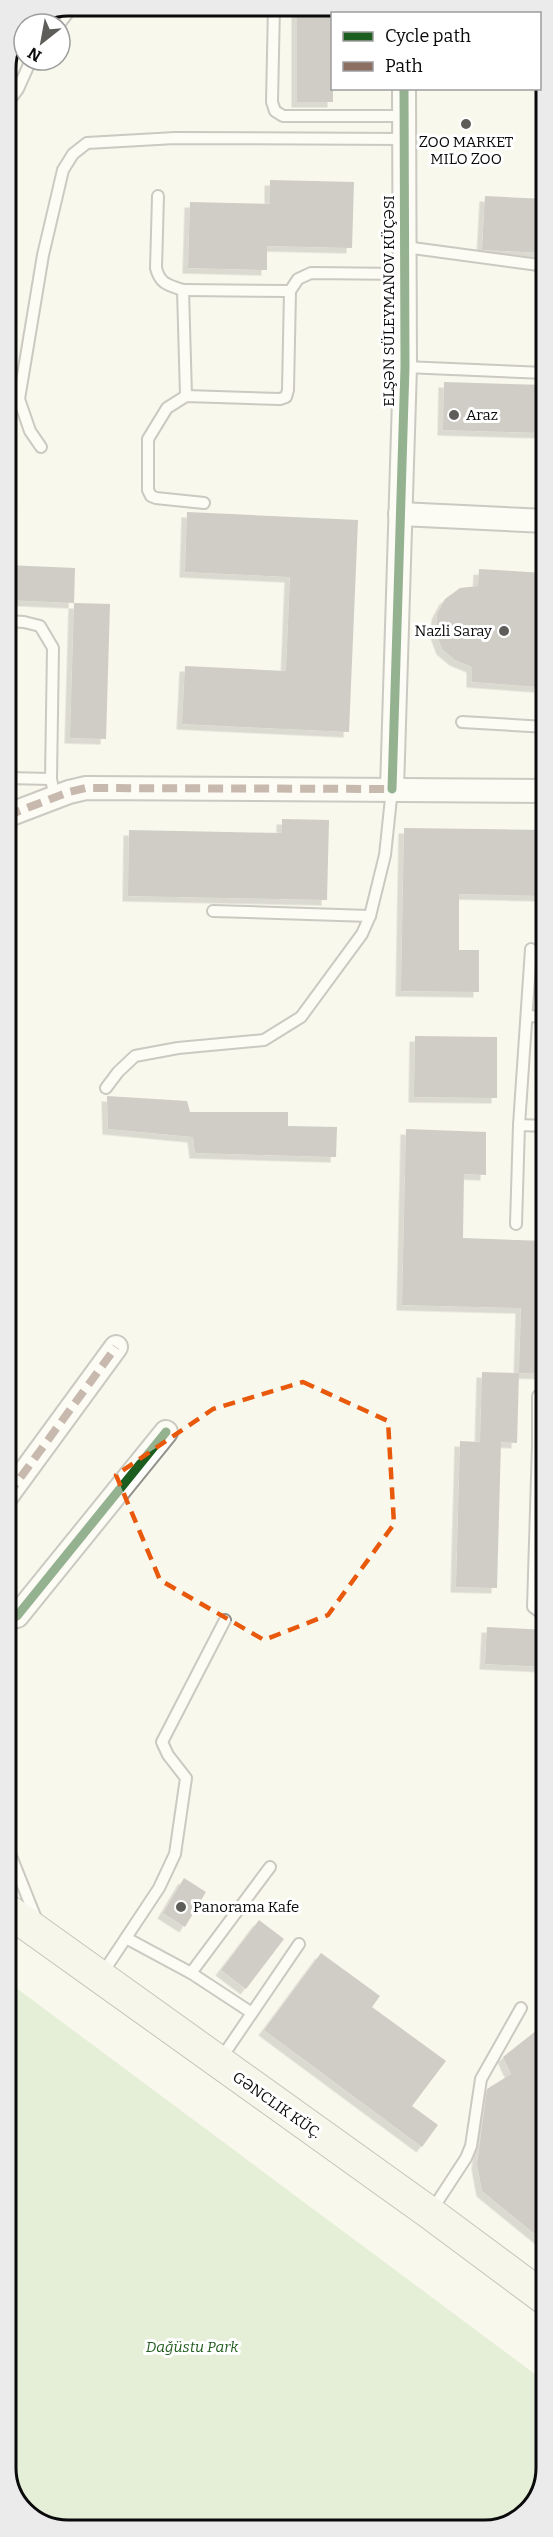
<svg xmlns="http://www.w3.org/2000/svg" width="553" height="2537" font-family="Bitter,serif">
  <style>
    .forest { fill: #cde5bd }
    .building { fill: #9b9994; filter: url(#shadow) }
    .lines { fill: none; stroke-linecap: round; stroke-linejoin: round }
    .service-casing { stroke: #92918c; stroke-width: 14 }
    .minor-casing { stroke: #92918c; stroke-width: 26 }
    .secondary-casing { stroke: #888883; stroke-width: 34 }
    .service { stroke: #fefefc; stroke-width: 10 }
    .minor { stroke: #fefefc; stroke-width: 22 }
    .secondary { stroke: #f3f3e7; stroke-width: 32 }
    .quiet { stroke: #8d6e63; stroke-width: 8; stroke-dasharray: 15 8; stroke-linecap: butt }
    .cycleway-casing { stroke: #fff; stroke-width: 13 }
    .cycleway { stroke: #1b5e20; stroke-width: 9 }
    .marked { fill: none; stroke: #e8590c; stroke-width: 4.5; stroke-dasharray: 12 8; stroke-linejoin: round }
    .poi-dot { fill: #5e5d59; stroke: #fff; stroke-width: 2 }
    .labels { text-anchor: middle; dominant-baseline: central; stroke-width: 6; stroke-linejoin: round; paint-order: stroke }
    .poi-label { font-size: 15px; fill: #0a0a0a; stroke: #fff; text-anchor: start }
    .street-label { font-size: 15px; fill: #0a0a0a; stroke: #fff }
    .park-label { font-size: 15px; font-style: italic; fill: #235c1f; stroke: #fff }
    .rim { fill: none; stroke: #0a0a0a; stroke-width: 3 }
  </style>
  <defs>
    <filter id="shadow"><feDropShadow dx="-5.5" dy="5.5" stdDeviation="0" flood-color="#0004"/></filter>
  </defs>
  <rect width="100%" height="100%" fill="#f9f8ed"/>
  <polygon class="forest" points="7,1981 547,2383 547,2469 532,2509 496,2530 61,2531 27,2515 7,2480"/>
  <g class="building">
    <rect x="297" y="6" width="36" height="96"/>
    <polygon points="270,180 354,182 352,248 267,246 267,270 188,268 190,202 270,204"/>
    <polygon points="485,196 546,199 546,253 482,250"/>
    <polygon points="444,382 546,385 546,433 443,430"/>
    <polygon points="187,512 358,520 349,732 182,724 185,666 286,671 290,577 185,572"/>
    <polygon points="6,565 75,568 74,603 6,600"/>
    <polygon points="479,569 544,573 546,670 540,670 540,687 472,682 472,667 455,660 442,649 436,633 437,614 445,599 460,588 478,586"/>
    <polygon points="74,603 110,604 106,739 70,738"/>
    <polygon points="282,819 329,820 327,900 128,896 129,830 282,833"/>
    <polygon points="404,828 546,830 546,896 459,894 459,950 479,950 479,992 401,991"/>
    <polygon points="415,1036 497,1037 497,1098 414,1097"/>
    <polygon points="107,1096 187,1101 190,1112 288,1112 288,1126 337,1127 336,1157 195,1153 193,1137 108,1129"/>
    <polygon points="406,1129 486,1132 486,1175 464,1174 463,1238 546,1241 546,1374 519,1373 521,1308 402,1305"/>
    <polygon points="482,1372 519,1373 517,1443 501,1442 497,1588 456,1587 460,1441 480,1442"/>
    <polygon points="487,1627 547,1630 547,1667 485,1664"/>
    <polygon points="184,1878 206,1892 185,1927 163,1913"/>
    <polygon points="259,1920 284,1939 246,1989 221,1970"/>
    <polygon points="321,1953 380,1996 372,2007 446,2061 412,2106 438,2125 422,2147 264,2030"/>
    <polygon points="547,2022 547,2244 482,2191 477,2164 487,2089 511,2074 503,2057"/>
  </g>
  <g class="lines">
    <defs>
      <g id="service">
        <polyline points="252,6 274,10"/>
        <polyline points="274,6 272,102 275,111 283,116 405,116"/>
        <polyline points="540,69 546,68"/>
        <polyline points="6,105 18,89 31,60"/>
        <path d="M 158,196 L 156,268 C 160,284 168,285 183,290 L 186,396"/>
        <polyline points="405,247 546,266"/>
        <polyline points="183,290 290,291"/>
        <polyline points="405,367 546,373"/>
        <polyline points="41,447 30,431 19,399 43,255 63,170 73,154 87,143 175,138 405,139"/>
        <polyline points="204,503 156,498 151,496 148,490 148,439 167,408 186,396 280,399 286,397 288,390 290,291 298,279 311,273 405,274"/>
        <polyline points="6,621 24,622 40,626 53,648 51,779 55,798"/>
        <polyline points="462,722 546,727"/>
        <polyline points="6,778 51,779"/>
        <polyline points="213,911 370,916"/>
        <polyline points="527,1016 546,1017"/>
        <polyline points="106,1088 118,1072 135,1056 178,1048 264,1040 301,1017 362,934 370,916 385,855 392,789"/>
        <polyline points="519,1125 546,1126"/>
        <polyline points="516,1224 519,1125 531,949"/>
        <polyline points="538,1445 538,1396 546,1389"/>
        <polyline points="547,1445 538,1445 533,1607 547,1617"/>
        <polyline points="7,1846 37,1921"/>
        <polyline points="126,1938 191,1973 252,2013"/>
        <polyline points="191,1973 270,1867"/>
        <polyline points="102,1974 159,1888 175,1854 186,1778 168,1755 162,1742 225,1620"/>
        <polyline points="220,2060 299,1944"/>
        <polyline points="432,2210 466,2158 471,2146 481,2079 521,2008"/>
      </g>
      <g id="minor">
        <polyline points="403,6 404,14"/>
        <polyline points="52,24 64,8"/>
        <polyline points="15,47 24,44"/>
        <polyline points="400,514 546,521"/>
        <polyline points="392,789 405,367 404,88"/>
        <polyline points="6,816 69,792 86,788 546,791"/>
        <polyline points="7,1496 116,1347"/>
        <polyline points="7,1618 17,1616 166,1432"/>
      </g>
      <polyline id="secondary" points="7,1910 430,2213 547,2300"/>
    </defs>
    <use href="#service" class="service-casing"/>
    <use href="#minor" class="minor-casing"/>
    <use href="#secondary" class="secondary-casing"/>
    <use href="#service" class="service"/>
    <use href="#minor" class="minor"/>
    <use href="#secondary" class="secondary"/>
    <g class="quiet">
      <polyline points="52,24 64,8"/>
      <polyline points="15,47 24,44"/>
      <polyline points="6,816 69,792 86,788 392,789"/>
      <polyline points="7,1496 116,1347"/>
    </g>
    <defs>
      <g id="cycleway">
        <polyline points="392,789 405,367 404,88"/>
        <polyline points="7,1618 17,1616 166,1432"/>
      </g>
    </defs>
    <use href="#cycleway" class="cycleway-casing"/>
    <use href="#cycleway" class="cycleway"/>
  </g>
  <path d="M0 0H553V2537H0ZM 303,1382 L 388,1421 L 394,1524 L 328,1615 L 264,1640 L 160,1580 L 116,1475 L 213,1409 Z" fill="#f9f8ed" fill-opacity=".55" fill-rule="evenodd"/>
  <path class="marked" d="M 303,1382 L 388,1421 L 394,1524 L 328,1615 L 264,1640 L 160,1580 L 116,1475 L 213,1409 Z"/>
  <g class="poi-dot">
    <circle cx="466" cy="124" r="6"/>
    <circle cx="454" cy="415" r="6"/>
    <circle cx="504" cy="631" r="6"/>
    <circle cx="181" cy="1907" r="6"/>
  </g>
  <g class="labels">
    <g class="poi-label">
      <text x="466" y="142" text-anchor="middle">ZOO MARKET<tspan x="466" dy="17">MILO ZOO</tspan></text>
      <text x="466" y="415">Araz</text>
      <text x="492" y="631" text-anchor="end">Nazli Saray</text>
      <text x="193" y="1907">Panorama Kafe</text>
    </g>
    <g class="street-label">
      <text transform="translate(389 301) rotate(-90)">ELŞƏN SÜLEYMANOV KÜÇƏSI</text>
      <text transform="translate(277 2105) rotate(35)">GƏNCLIK KÜÇ.</text>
    </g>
    <g class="park-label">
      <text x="192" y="2347">Dağüstu Park</text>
    </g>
  </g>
  <path d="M0 0H553V2537H0ZM68 16H484A52 52 0 0 1 536 68V2468A52 52 0 0 1 484 2520H68A52 52 0 0 1 16 2468V68A52 52 0 0 1 68 16Z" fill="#ebebeb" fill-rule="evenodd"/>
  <path class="rim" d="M68 16H484A52 52 0 0 1 536 68V2468A52 52 0 0 1 484 2520H68A52 52 0 0 1 16 2468V68A52 52 0 0 1 68 16Z"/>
  <rect x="331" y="12" width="210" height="78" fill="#ffffff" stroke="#9d9d9d" stroke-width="1.5"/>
  <rect x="343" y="32" width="30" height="9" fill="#1b5e20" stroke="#9d9d9d" stroke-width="1.5"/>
  <text x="385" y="42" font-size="18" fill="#0a0a0a">Cycle path</text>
  <rect x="343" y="62" width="30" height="9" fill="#8d6e63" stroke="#9d9d9d" stroke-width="1.5"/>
  <text x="385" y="72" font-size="18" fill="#0a0a0a">Path</text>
  <g transform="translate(42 42) rotate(211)"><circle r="28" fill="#ffffff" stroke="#9d9d9d" stroke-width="1.5"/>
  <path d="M0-4.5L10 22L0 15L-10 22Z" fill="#5e5d59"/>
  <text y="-9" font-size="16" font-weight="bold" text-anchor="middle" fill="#0a0a0a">N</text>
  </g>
</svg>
